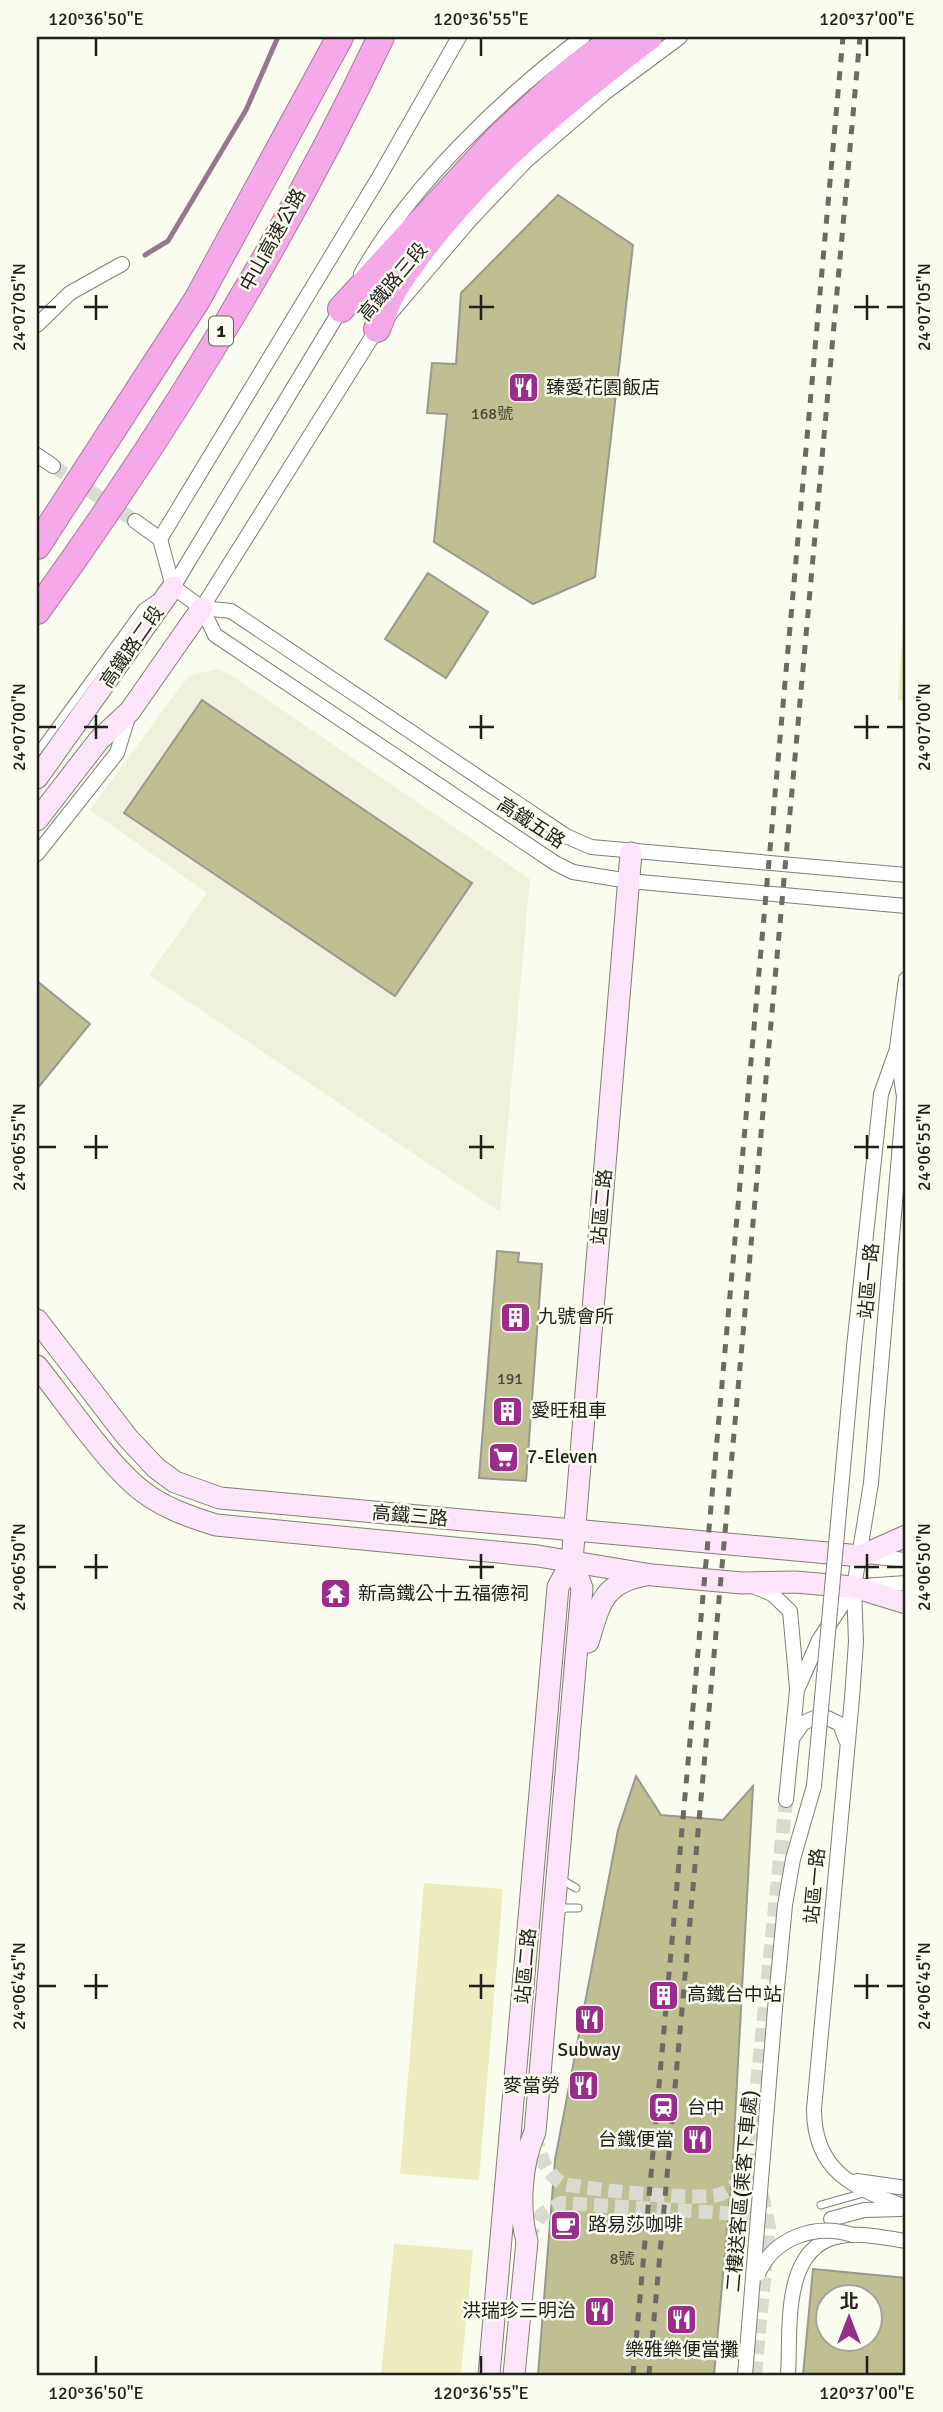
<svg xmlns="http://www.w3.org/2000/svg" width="943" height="2412" font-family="Signika,'Noto Sans TC',sans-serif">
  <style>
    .built { fill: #f0f1dd }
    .green { fill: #ececbf }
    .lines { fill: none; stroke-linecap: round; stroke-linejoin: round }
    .stream { stroke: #94798e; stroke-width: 5 }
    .building { fill: #bfbf92; stroke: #99998f; stroke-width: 2; fill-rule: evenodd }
    .street-tunnel { stroke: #dadbd0; stroke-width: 14; stroke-dasharray: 14 7; stroke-linecap: butt }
    .lane-casing { stroke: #7f7f75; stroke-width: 9 }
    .street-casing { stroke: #7f7f75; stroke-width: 16 }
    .secondary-casing { stroke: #7f7f75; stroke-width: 23 }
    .highway-casing { stroke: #ab79a0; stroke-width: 28 }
    .lane { stroke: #fff; stroke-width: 7 }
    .street { stroke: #fff; stroke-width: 14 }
    .secondary { stroke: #fce5f8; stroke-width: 21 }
    .highway { stroke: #f6a9e8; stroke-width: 26 }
    .rail { stroke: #6b6b64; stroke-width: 5; stroke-dasharray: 9 9; stroke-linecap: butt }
    .street-bridge-casing { stroke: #7f7f75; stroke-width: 16; stroke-linecap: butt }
    .street-bridge { stroke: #fff; stroke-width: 14 }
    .ticks { fill: none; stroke: #1f1f1b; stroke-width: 2.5 }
    .labels { text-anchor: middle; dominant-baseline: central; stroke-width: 5; stroke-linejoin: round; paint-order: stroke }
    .number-label { font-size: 16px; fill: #474739 }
    .shield { fill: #fbfcf0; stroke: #61615b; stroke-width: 2 }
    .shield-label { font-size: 18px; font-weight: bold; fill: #1f1f1b }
    .street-label { font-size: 19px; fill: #1f1f1b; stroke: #fbfcf0 }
    .poi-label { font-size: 19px; fill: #1f1f1b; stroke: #fbfcf0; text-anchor: start }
    .neatline { fill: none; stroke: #1f1f1b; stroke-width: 2.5 }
    .ticks-label { font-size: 18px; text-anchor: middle; fill: #1f1f1b }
  </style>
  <rect width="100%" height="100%" fill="#fbfcf0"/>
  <polygon class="built" points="217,669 231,675 530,879 500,1212 149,975 207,893 90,810 183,683 192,675"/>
  <g class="green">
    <polygon points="906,578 906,701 898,700"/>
    <polygon points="424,1883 503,1889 479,2180 400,2174"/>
    <polygon points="394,2244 473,2250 461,2375 381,2375"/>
  </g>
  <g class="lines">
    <polyline class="stream" points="145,255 168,241 246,110 278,37"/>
  </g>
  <g class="building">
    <polygon points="558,195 633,245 595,577 533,604 434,542 447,414 427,413 432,363 456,364 461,293"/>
    <polygon points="428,573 488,612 446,678 385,639"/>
    <polygon points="202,700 472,883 395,996 124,813"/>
    <polygon points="37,981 90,1024 37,1089"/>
    <polygon points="497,1251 519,1253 518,1262 542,1264 526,1481 479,1478"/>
    <polygon points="636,1776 661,1815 723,1820 753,1786 732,2175 714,2375 538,2375 555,2160 618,1830"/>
    <path d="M 813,2269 L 906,2278 L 906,2375 L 803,2375 ZM 828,2297 L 870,2297 L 870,2339 L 828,2339 Z"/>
  </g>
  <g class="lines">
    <g class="street-tunnel">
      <polyline points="53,466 135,521"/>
      <path d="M 535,2134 C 540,2155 544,2172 563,2184 C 587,2189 702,2202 721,2194 C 740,2187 746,2169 750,2151"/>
      <polyline points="527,2239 542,2214 561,2203 755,2215 766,2221"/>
      <polyline points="755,2375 769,2227 751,2143 786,1800"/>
    </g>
    <defs>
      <g id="lane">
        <polyline points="37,752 142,608 155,599"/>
        <polyline points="562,1880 576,1888"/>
        <polyline points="559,1912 565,1908 578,1908"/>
        <polyline points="821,2205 867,2192"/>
      </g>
      <g id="street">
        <path d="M 361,274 C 410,186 503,97 583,37"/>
        <polyline points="37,325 70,293 122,264"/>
        <polyline points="37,455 53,466"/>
        <polyline points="135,521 160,539 173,587"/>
        <polyline points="160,539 378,179 459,37"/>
        <polyline points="173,587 202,608 215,635 555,863 573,872 629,881 906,906"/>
        <polyline points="173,587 344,304"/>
        <polyline points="202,608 231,611 566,836 591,847 906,875"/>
        <polyline points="202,608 377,329 470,220 526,161 606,92 680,37"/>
        <polyline points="37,854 117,753 129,714"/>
        <path d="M 906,979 L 897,1048 L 904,1097 L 871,1483 L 854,1587 L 856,1642 L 852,1698 L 814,2109 C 814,2172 854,2188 906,2207"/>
        <polyline points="854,1347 881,1094 897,1049"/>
        <polyline points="866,1556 906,1560"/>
        <polyline points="753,1586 772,1594 790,1611 797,1688"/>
        <polyline points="863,1586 906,1583"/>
        <polyline points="794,1736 803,1723 821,1715 840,1724 846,1740"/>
        <polyline points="786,1800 797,1690 819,1640 854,1587"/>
        <polyline points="775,2009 785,1905 793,1859 814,1786"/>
        <polyline points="857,2181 906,2188"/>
        <polyline points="831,2219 864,2210 901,2209"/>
        <path d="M 788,2375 C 791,2332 781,2250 836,2237 C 858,2231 884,2238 906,2241"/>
      </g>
      <g id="secondary">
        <polyline points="37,778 173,587"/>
        <polyline points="37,820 99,740 130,711 202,608"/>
        <polyline points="37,1320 127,1437 156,1468 175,1482 220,1498 861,1556 906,1536"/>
        <path d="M 37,1366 C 66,1402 107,1464 142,1491 C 164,1508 190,1517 216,1525 L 538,1556 L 652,1575 L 742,1583 L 795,1582 L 854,1587 L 906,1603"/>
        <path d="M 588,1642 C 600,1604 602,1583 646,1575"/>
        <polyline points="489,2375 558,1587 572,1561"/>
        <path d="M 514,2375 L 527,2241 C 518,2209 521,2163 535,2132 L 582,1588 L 572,1561 L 631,853"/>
      </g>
      <g id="highway">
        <polyline points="341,309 497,139 566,75 617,37"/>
        <path d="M 377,329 C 383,315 388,298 396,286 C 461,186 556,108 649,37"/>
        <polyline points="37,546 197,300 340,37"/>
        <path d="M 37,611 C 167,431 286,237 381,37"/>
      </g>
    </defs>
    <use href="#lane" class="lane-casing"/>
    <use href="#street" class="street-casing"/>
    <use href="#secondary" class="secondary-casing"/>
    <use href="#highway" class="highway-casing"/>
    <use href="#lane" class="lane"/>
    <use href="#street" class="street"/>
    <use href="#secondary" class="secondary"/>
    <use href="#highway" class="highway"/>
    <g class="rail">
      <polyline points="633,2375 843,37"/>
      <polyline points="649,2375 860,37"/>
    </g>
    <defs>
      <g id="street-bridge">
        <polyline points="814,1786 854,1347"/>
        <path d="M 758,2274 C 774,2237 816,2223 853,2235"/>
        <polyline points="745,2375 775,2009"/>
      </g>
    </defs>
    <use href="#street-bridge" class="street-bridge-casing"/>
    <use href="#street-bridge" class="street-bridge"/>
  </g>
  <path class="ticks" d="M 96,38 L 96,56M 481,38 L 481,56M 867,38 L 867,56M 96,295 L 96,320M 481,295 L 481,320M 867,295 L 867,320M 38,307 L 56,307M 84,307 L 108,307M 469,307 L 494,307M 854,307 L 879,307M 887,307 L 904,307M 96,715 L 96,739M 481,715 L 481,739M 867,715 L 867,739M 38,727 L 56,727M 84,727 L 108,727M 469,727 L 494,727M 854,727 L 879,727M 887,727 L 904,727M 96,1135 L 96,1159M 481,1135 L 481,1159M 867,1135 L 867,1159M 38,1147 L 56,1147M 84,1147 L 108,1147M 469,1147 L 494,1147M 854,1147 L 879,1147M 887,1147 L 904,1147M 96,1554 L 96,1579M 481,1554 L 481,1579M 867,1554 L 867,1579M 38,1567 L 56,1567M 84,1567 L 108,1567M 469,1567 L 494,1567M 854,1567 L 879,1567M 887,1567 L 904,1567M 96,1974 L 96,1999M 481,1974 L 481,1999M 867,1974 L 867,1999M 38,1986 L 56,1986M 84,1986 L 108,1986M 469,1986 L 494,1986M 854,1986 L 879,1986M 887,1986 L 904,1986M 96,2356 L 96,2374M 481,2356 L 481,2374M 867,2356 L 867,2374"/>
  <defs>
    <symbol id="restaurant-square" viewBox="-11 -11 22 22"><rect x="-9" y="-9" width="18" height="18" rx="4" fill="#9a2c8c" stroke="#fbfcf0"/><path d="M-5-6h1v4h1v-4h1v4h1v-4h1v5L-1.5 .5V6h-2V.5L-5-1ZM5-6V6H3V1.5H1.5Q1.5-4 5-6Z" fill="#fff"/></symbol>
    <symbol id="building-square" viewBox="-11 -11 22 22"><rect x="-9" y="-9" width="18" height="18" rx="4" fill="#9a2c8c" stroke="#fbfcf0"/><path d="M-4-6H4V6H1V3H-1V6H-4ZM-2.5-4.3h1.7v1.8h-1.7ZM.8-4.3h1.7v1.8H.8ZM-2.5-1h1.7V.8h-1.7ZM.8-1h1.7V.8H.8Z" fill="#fff"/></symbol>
    <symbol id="supermarket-square" viewBox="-11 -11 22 22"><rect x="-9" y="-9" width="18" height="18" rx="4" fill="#9a2c8c" stroke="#fbfcf0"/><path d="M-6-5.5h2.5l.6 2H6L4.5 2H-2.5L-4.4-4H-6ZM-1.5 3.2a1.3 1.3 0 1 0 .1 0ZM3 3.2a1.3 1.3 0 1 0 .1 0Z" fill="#fff"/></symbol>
    <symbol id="temple-square" viewBox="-11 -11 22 22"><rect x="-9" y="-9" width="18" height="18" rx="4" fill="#9a2c8c" stroke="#fbfcf0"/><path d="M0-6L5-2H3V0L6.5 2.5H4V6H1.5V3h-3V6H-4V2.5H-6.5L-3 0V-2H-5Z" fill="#fff"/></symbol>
    <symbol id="station-square" viewBox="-11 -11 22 22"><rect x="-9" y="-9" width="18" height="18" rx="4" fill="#9a2c8c" stroke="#fbfcf0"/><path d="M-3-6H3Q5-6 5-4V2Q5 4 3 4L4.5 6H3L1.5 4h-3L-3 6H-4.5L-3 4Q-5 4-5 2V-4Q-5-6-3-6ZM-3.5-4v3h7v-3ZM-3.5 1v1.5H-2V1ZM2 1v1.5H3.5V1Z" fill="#fff"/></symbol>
    <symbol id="cafe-square" viewBox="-11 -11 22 22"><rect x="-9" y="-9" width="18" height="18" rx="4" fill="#9a2c8c" stroke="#fbfcf0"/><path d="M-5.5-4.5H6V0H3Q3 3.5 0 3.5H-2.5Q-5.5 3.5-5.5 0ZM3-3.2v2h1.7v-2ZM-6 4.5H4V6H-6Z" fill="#fff"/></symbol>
  </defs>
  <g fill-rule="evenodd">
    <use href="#restaurant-square" x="506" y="370" width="35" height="35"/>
    <use href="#building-square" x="498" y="1300" width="35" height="35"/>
    <use href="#building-square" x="490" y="1394" width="35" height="35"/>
    <use href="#supermarket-square" x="486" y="1440" width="35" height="35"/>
    <use href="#temple-square" x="318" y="1576" width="35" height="35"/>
    <use href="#building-square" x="646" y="1978" width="35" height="35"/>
    <use href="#restaurant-square" x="572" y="2002" width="35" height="35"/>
    <use href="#restaurant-square" x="566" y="2068" width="35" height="35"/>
    <use href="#station-square" x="646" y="2090" width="35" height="35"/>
    <use href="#restaurant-square" x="680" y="2122" width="35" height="35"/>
    <use href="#cafe-square" x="548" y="2208" width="35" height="35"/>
    <use href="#restaurant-square" x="582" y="2294" width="35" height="35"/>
    <use href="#restaurant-square" x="664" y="2302" width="35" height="35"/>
  </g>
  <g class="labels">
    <g class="number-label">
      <text x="492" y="414">168號</text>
      <text x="510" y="1379">191</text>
      <text x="622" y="2259">8號</text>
    </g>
    <rect class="shield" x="209" y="316.5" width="24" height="29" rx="5"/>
    <g class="shield-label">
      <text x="221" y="331">1</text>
    </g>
    <g class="street-label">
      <text transform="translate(273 240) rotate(-61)">中山高速公路</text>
      <text transform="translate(393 282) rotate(-50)">高鐵路三段</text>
      <text transform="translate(132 647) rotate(-55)">高鐵路二段</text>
      <text transform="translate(531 823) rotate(33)">高鐵五路</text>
      <text transform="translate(602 1207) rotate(-85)">站區二路</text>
      <text transform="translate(869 1281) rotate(-85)">站區一路</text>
      <text transform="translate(410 1516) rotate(5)">高鐵三路</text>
      <text transform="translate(815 1886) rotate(-85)">站區一路</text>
      <text transform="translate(526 1966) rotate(-85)">站區二路</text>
      <text transform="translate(742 2191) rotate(-85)">二樓送客區(乘客下車處)</text>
    </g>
    <g class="poi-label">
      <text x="546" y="388">臻愛花園飯店</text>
      <text x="538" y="1317">九號會所</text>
      <text x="531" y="1411">愛旺租車</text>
      <text x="527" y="1457">7-Eleven</text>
      <text x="358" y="1594">新高鐵公十五福德祠</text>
      <text x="687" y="1995">高鐵台中站</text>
      <text x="589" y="2050" text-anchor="middle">Subway</text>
      <text x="560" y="2086" text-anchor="end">麥當勞</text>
      <text x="687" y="2108">台中</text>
      <text x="674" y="2140" text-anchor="end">台鐵便當</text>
      <text x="588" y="2225">路易莎咖啡</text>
      <text x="576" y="2311" text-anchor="end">洪瑞珍三明治</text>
      <text x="682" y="2350" text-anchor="middle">樂雅樂便當攤</text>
    </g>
  </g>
  <rect width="943" height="2412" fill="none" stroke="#fbfcf0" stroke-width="77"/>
  <g transform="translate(849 2318)"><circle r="33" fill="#fbfcf0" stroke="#a3a49b" stroke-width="2"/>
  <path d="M0-5L12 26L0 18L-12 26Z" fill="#9a2c8c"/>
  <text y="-10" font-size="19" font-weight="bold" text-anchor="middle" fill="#1f1f1b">北</text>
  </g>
  <rect x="38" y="38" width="866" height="2336" class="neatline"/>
  <g class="ticks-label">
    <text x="96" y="25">120°36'50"E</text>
    <text x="481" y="25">120°36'55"E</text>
    <text x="867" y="25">120°37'00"E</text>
    <text transform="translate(19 307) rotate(-90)" y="6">24°07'05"N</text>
    <text transform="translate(924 307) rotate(-90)" y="6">24°07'05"N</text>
    <text transform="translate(19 727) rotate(-90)" y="6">24°07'00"N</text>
    <text transform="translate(924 727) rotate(-90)" y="6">24°07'00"N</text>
    <text transform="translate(19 1147) rotate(-90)" y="6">24°06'55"N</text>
    <text transform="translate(924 1147) rotate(-90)" y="6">24°06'55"N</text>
    <text transform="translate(19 1567) rotate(-90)" y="6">24°06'50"N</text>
    <text transform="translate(924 1567) rotate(-90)" y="6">24°06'50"N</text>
    <text transform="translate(19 1986) rotate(-90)" y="6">24°06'45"N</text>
    <text transform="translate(924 1986) rotate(-90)" y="6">24°06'45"N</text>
    <text x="96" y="2399">120°36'50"E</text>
    <text x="481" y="2399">120°36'55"E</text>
    <text x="867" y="2399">120°37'00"E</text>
  </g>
</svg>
